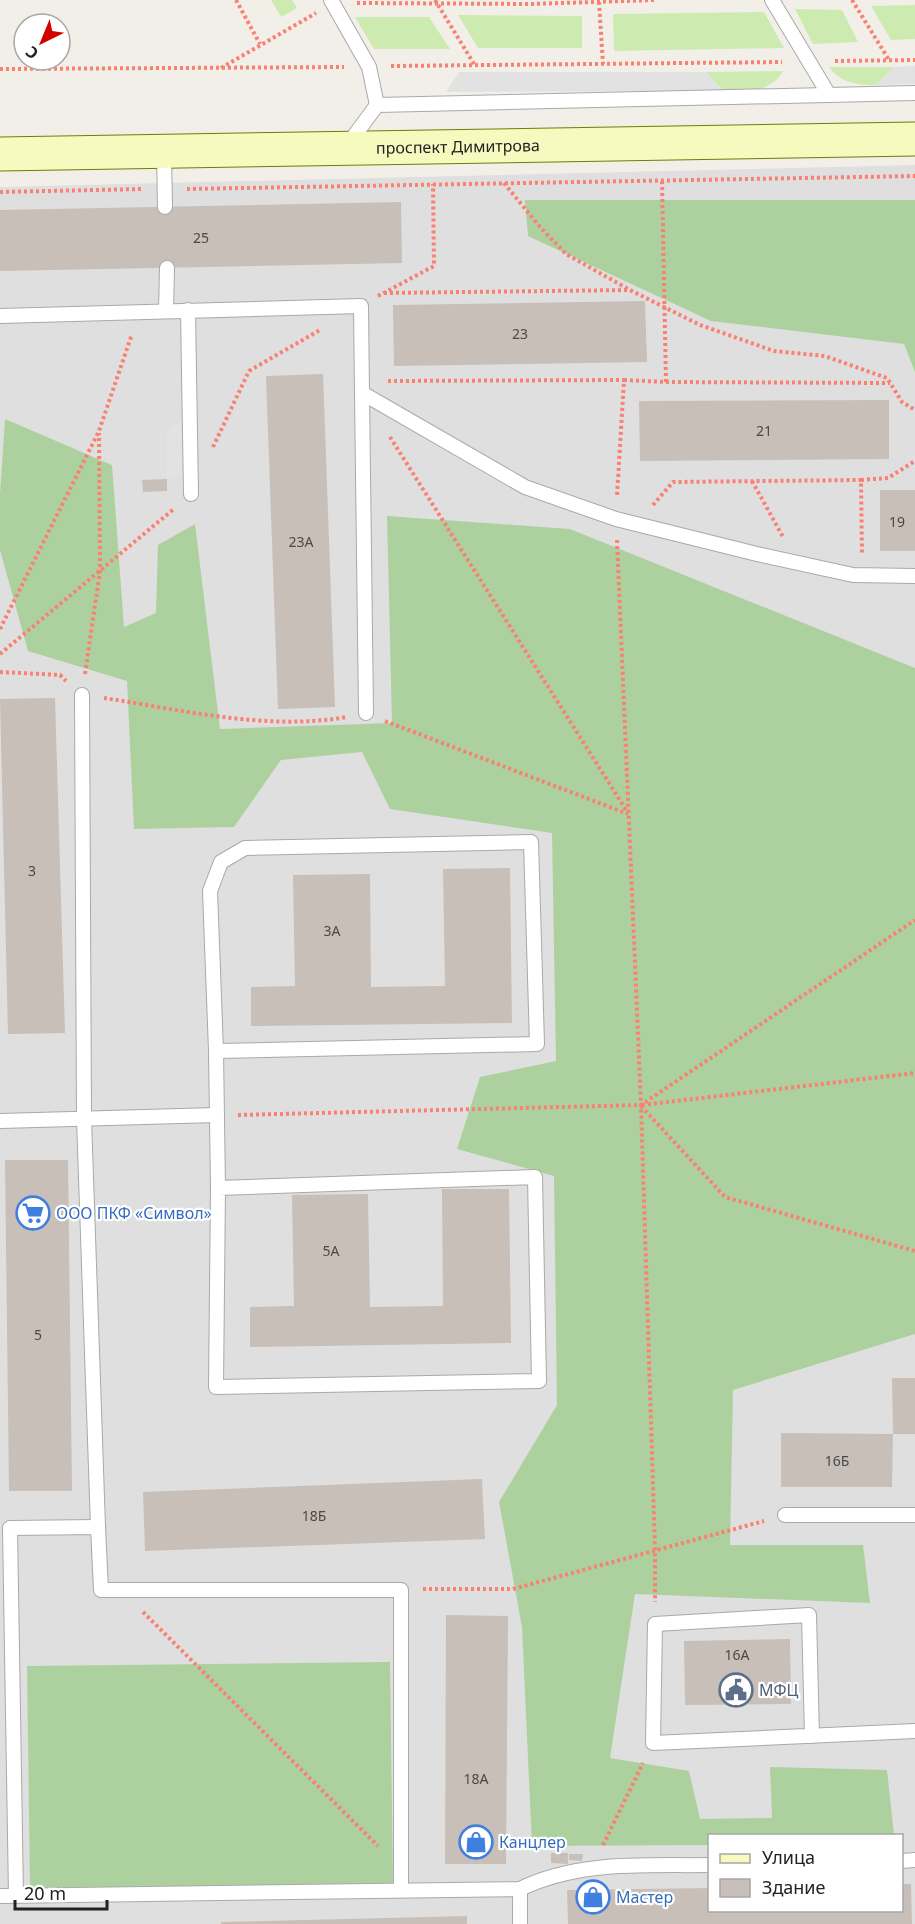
<svg xmlns="http://www.w3.org/2000/svg" width="915" height="1924" font-family="'Noto Sans',sans-serif">
  <style>
    .residential { fill: #e0dfdf; fill-rule: evenodd }
    .grass { fill: #cdebb0 }
    .forest { fill: #add19e }
    .parking { fill: #e2e2e2 }
    .building { fill: #c7bfb8 }
    .lines { fill: none; stroke-linecap: round; stroke-linejoin: round }
    .lane-casing { stroke: #a9a9a9; stroke-width: 16 }
    .secondary-casing { stroke: #707d05; stroke-width: 35 }
    .path { stroke: #fa8072; stroke-width: 4; stroke-dasharray: 3 3; stroke-linecap: butt }
    .lane { stroke: #fff; stroke-width: 14 }
    .secondary { stroke: #f7fabf; stroke-width: 33 }
    .labels { text-anchor: middle; dominant-baseline: central; stroke-width: 4.5; stroke-linejoin: round; paint-order: stroke }
    .number-label { font-size: 14px; fill: #4b4948 }
    .street-label { font-size: 16px; fill: #222; stroke: #fff }
    .shop-label { font-size: 16px; fill: #366cbe; stroke: #fff; text-anchor: start }
    .service-label { font-size: 16px; fill: #4e5e75; stroke: #fff; text-anchor: start }
  </style>
  <rect width="100%" height="100%" fill="#f2efe9"/>
  <path class="residential" d="M 915,165 L 915,1924 L 0,1924 L 0,187 ZM 710,1836 L 902,1836 L 902,1910 L 710,1910 Z"/>
  <g class="grass">
    <polygon points="271,0 292,0 297,8 281,17"/>
    <polygon points="915,5 915,39 891,40 871,6"/>
    <polygon points="795,9 842,10 858,42 813,44"/>
    <polygon points="764,12 784,48 614,51 613,14"/>
    <polygon points="458,15 582,16 582,48 478,48"/>
    <polygon points="355,17 429,17 450,49 374,49"/>
    <path d="M 829,67 L 894,67 L 876,85 C 857,85 840,83 829,67 Z"/>
    <path d="M 783,71 C 771,93 745,92 723,91 L 706,72 Z"/>
  </g>
  <g class="forest">
    <polygon points="915,200 915,372 904,344 711,321 528,236 525,200"/>
    <polygon points="5,419 112,465 124,627 156,613 158,545 195,524 220,729 392,723 387,516 570,529 915,668 915,1334 733,1390 730,1545 863,1545 870,1603 635,1594 610,1758 689,1771 700,1819 772,1818 770,1767 887,1770 894,1835 710,1836 709,1845 532,1846 522,1627 499,1502 557,1405 554,1176 457,1149 480,1077 556,1061 552,833 390,809 362,752 281,760 234,827 134,829 127,681 28,651 0,550 0,494"/>
    <polygon points="390,1662 393,1884 30,1888 27,1666"/>
  </g>
  <g class="parking">
    <polygon points="915,66 915,84 876,85 894,67"/>
    <polygon points="459,72 706,72 723,91 446,92"/>
    <polygon points="181,420 182,477 167,478 167,430"/>
  </g>
  <g class="building">
    <polygon points="401,202 402,263 0,271 0,210"/>
    <polygon points="645,301 647,362 394,366 393,305"/>
    <polygon points="323,374 335,707 278,709 266,376"/>
    <polygon points="889,400 889,459 640,461 639,401"/>
    <polygon points="167,479 167,491 143,492 142,480"/>
    <rect x="880" y="490" width="35" height="61"/>
    <polygon points="55,698 65,1033 8,1034 0,699"/>
    <polygon points="510,868 512,1023 251,1026 251,987 295,986 293,875 370,874 371,987 445,986 443,869"/>
    <polygon points="5,1160 68,1160 72,1491 9,1491"/>
    <polygon points="442,1189 509,1189 511,1343 250,1347 250,1307 294,1306 292,1195 368,1194 370,1307 443,1306"/>
    <polygon points="892,1378 915,1378 915,1434 893,1434"/>
    <polygon points="781,1433 893,1434 892,1487 781,1487"/>
    <polygon points="482,1479 485,1539 145,1551 143,1492"/>
    <polygon points="446,1615 508,1616 506,1864 445,1864"/>
    <polygon points="790,1639 791,1704 685,1705 684,1641"/>
    <polygon points="551,1853 568,1853 568,1864 551,1863"/>
    <polygon points="569,1854 583,1854 582,1861 569,1860"/>
    <polygon points="902,1884 911,1884 912,1924 568,1924 567,1890 710,1888 710,1910 902,1910"/>
    <polygon points="467,1916 467,1924 221,1924 221,1922"/>
  </g>
  <g class="lines">
    <defs>
      <g id="lane">
        <polyline points="331,0 369,67 377,105"/>
        <polyline points="772,0 829,95"/>
        <polyline points="346,147 377,105 915,93"/>
        <polyline points="164,152 165,207"/>
        <polyline points="166,310 167,268"/>
        <polyline points="188,310 191,494"/>
        <polyline points="0,316 361,306 362,393 525,487 616,519 757,554 853,575 915,576"/>
        <polyline points="362,393 366,713"/>
        <polyline points="82,695 84,1119 98,1527"/>
        <polyline points="216,1051 537,1044 531,842 245,848 221,862 210,891 216,1051 218,1188 216,1387 539,1381 535,1177 218,1188"/>
        <polyline points="0,1121 217,1115"/>
        <polyline points="785,1515 915,1515"/>
        <polyline points="812,1736 809,1615 655,1624 653,1743 915,1731"/>
        <polyline points="902,1861 915,1860"/>
        <path d="M 0,1896 L 520,1889 C 579,1860 646,1866 710,1865"/>
        <polyline points="16,1896 10,1528 98,1527 101,1590 401,1590 401,1890"/>
        <polyline points="520,1924 520,1889"/>
      </g>
      <g id="secondary">
        <path id="s1" d="M 0,154 L 915,139"/>
      </g>
    </defs>
    <use href="#lane" class="lane-casing"/>
    <use href="#secondary" class="secondary-casing"/>
    <g class="path">
      <polyline points="236,0 260,44"/>
      <polyline points="435,0 474,64"/>
      <polyline points="852,0 889,60"/>
      <polyline points="599,2 603,64"/>
      <polyline points="357,3 531,4 654,0"/>
      <polyline points="835,61 915,60"/>
      <polyline points="391,66 782,62"/>
      <polyline points="221,68 316,13"/>
      <polyline points="0,69 344,67"/>
      <polyline points="504,183 540,227 566,254 630,290 700,325 774,351 825,356 887,378 902,402 915,410"/>
      <polyline points="187,189 915,176"/>
      <polyline points="0,192 143,189"/>
      <polyline points="384,293 629,290"/>
      <polyline points="378,296 434,266 433,184"/>
      <polyline points="624,380 666,382 662,180"/>
      <polyline points="388,381 624,380 617,496"/>
      <polyline points="666,382 890,383"/>
      <polyline points="390,437 628,813"/>
      <polyline points="213,447 249,371 320,330"/>
      <polyline points="861,480 888,478 915,461"/>
      <polyline points="752,481 783,537"/>
      <polyline points="653,505 673,482 861,480 862,554"/>
      <polyline points="617,540 641,1105 655,1550 655,1602"/>
      <polyline points="0,629 99,431 132,334"/>
      <polyline points="0,654 175,508"/>
      <polyline points="0,672 60,675 66,681"/>
      <polyline points="85,674 100,571 99,433"/>
      <path d="M 104,698 C 182,710 268,731 347,717"/>
      <polyline points="385,721 628,814"/>
      <polyline points="642,1105 915,1073"/>
      <polyline points="641,1106 725,1197 915,1251"/>
      <polyline points="238,1115 641,1105 915,920"/>
      <polyline points="423,1589 513,1589 764,1521"/>
      <polyline points="143,1612 378,1846"/>
      <polyline points="603,1845 643,1763"/>
    </g>
    <use href="#lane" class="lane"/>
    <use href="#secondary" class="secondary"/>
  </g>
  <defs>
    <symbol id="supermarket-ring" viewBox="-11 -11 22 22"><circle r="9.5" fill="#fff" stroke="#3f7fe0" stroke-width="1.5"/><path d="M-6-5.5h2.5l.6 2H6L4.5 2H-2.5L-4.4-4H-6ZM-1.5 3.2a1.3 1.3 0 1 0 .1 0ZM3 3.2a1.3 1.3 0 1 0 .1 0Z" fill="#3f7fe0"/></symbol>
    <symbol id="civic-ring" viewBox="-11 -11 22 22"><circle r="9.5" fill="#fff" stroke="#5c6f8a" stroke-width="1.5"/><path d="M-.6-6.5H3V-4.5H.6V-3L4-1V1h2V6H-6V1h2V-1L-.6-3ZM-1.2 2.5V6h2.4V2.5Z" fill="#5c6f8a"/></symbol>
    <symbol id="shop-ring" viewBox="-11 -11 22 22"><circle r="9.5" fill="#fff" stroke="#3f7fe0" stroke-width="1.5"/><path d="M-5-2.5h2.3a2.7 3.5 0 0 1 5.4 0H5L5.5 6h-11ZM-1.5-2.5h3a1.5 2.3 0 0 0-3 0Z" fill="#3f7fe0"/></symbol>
  </defs>
  <g fill-rule="evenodd">
    <use href="#supermarket-ring" x="14" y="1194" width="38" height="38"/>
    <use href="#civic-ring" x="717" y="1671" width="38" height="38"/>
    <use href="#shop-ring" x="457" y="1823" width="38" height="38"/>
    <use href="#shop-ring" x="574" y="1878" width="38" height="38"/>
  </g>
  <g class="labels">
    <g class="number-label">
      <text x="201" y="237">25</text>
      <text x="520" y="333">23</text>
      <text x="764" y="430">21</text>
      <text x="897" y="521">19</text>
      <text x="301" y="541">23А</text>
      <text x="32" y="870">3</text>
      <text x="332" y="930">3А</text>
      <text x="331" y="1250">5А</text>
      <text x="38" y="1334">5</text>
      <text x="837" y="1460">16Б</text>
      <text x="314" y="1515">18Б</text>
      <text x="737" y="1654">16А</text>
      <text x="476" y="1778">18А</text>
    </g>
    <g class="street-label">
      <text stroke="none"><textPath href="#s1" startOffset="458">проспект Димитрова</textPath></text>
    </g>
    <g class="shop-label">
      <text x="56" y="1213">ООО ПКФ «Символ»</text>
      <text x="499" y="1842">Канцлер</text>
      <text x="616" y="1897">Мастер</text>
    </g>
    <g class="service-label">
      <text x="759" y="1690">МФЦ</text>
    </g>
  </g>
  <rect x="708" y="1834" width="195" height="78" fill="#ffffff" stroke="#a7a7a7" stroke-width="1.5"/>
  <rect x="720" y="1854" width="30" height="9" fill="#f7fabf" stroke="#a7a7a7" stroke-width="1.5"/>
  <text x="762" y="1864" font-size="18" fill="#222222">Улица</text>
  <rect x="720" y="1879" width="30" height="18" fill="#c7bfb8" stroke="#a7a7a7" stroke-width="1.5"/>
  <text x="762" y="1894" font-size="18" fill="#222222">Здание</text>
  <g transform="translate(42 42) rotate(223)"><circle r="28" fill="#ffffff" stroke="#a7a7a7" stroke-width="1.5"/>
  <path d="M0-4.5L10 22L0 15L-10 22Z" fill="#d40000"/>
  <text y="-9" font-size="16" font-weight="bold" text-anchor="middle" fill="#222222">С</text>
  </g>
  <path d="M15 1900v9h92v-9" fill="none" stroke="#222222" stroke-width="3"/>
  <text x="24" y="1900" font-size="18" fill="#222222" stroke="#ffffff" stroke-width="4.5" paint-order="stroke">20 m</text>
</svg>
